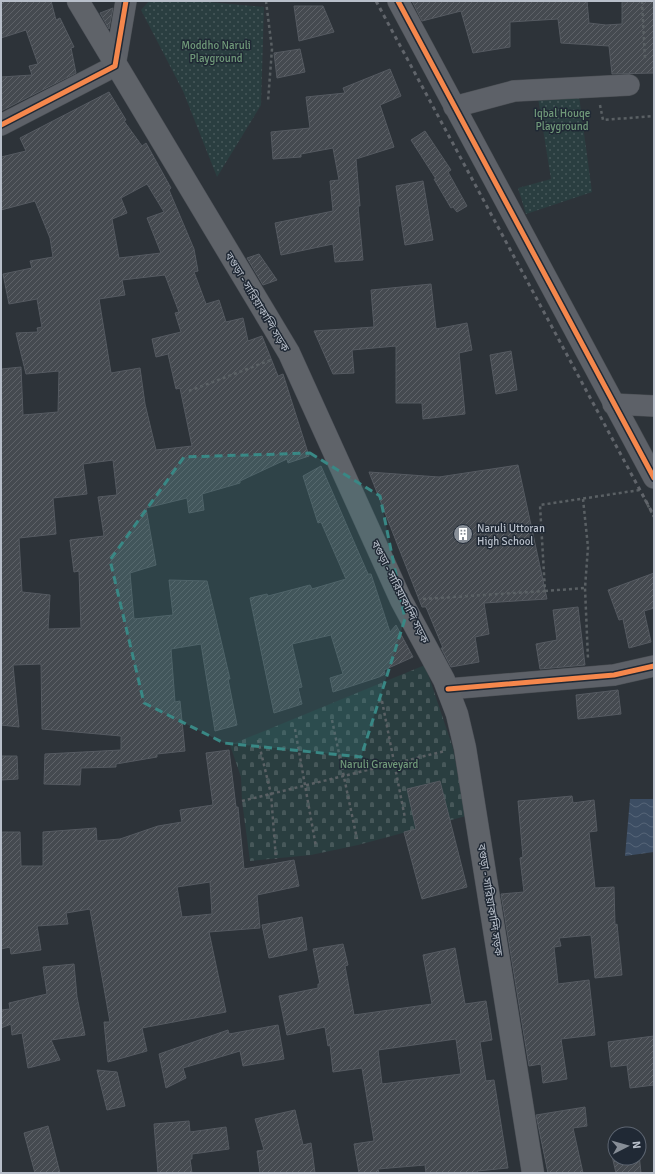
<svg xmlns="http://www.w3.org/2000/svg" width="655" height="1174" font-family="Signika,'Noto Sans Bengali',sans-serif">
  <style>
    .green { fill: url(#green-dots) }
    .cemetery { fill: url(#cemetery-stones) }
    .water { fill: url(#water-waves) }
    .building { fill: url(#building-hatch); stroke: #555a61; fill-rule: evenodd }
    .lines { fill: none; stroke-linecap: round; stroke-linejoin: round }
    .minor-casing { stroke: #4b4f54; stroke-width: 22 }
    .major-casing { stroke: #4b4f56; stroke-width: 23 }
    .path { stroke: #5a6064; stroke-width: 2.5; stroke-dasharray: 3 3; stroke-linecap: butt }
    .minor { stroke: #5d6168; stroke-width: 21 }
    .major { stroke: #5f6369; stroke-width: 22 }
    .rail { stroke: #61656b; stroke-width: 3; stroke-dasharray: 4 4; stroke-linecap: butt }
    .cycleway-casing { stroke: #202935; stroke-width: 8 }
    .cycleway { stroke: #f5874c; stroke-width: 5 }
    .marked { fill: #398885; fill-opacity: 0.2; stroke: #398885; stroke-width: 3; stroke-dasharray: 8 5; stroke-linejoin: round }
    .labels { text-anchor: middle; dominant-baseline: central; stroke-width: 3; stroke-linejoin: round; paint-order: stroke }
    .park-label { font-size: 11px; fill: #709979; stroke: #202935 }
    .street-label { font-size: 11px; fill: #b8bfca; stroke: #202935 }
    .poi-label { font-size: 11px; fill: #b8bfca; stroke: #202935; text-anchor: start }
  </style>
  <defs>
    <pattern id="green-dots" width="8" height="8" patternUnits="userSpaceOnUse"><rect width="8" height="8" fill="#2a3e40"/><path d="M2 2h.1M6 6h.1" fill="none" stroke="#47585a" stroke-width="1.8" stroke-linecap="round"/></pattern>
    <pattern id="cemetery-stones" width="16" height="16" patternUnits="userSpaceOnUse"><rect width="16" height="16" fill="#2a3e40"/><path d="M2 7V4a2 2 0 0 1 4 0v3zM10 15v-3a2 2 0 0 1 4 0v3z" fill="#47585a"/></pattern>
    <pattern id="water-waves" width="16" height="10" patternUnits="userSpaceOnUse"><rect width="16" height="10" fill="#3c4d63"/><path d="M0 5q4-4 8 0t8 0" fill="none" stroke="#566578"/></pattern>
    <pattern id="building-hatch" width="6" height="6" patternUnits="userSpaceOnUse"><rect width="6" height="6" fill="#454a50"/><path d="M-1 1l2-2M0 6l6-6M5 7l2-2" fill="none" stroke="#5e6268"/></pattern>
  </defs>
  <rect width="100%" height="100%" fill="#2d3339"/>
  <g class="green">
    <polygon points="149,1 197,1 264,7 261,105 217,177 183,91 141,10"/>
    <polygon points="579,96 592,192 526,214 518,188 551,179 538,98"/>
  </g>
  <polygon class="cemetery" points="425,665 453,748 466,816 358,845 311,855 250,861 242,801 241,777 230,745"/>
  <polygon class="water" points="630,799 654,799 654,852 625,856"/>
  <g class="building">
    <polygon points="1,1 51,1 56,20 60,18 74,47 71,48 76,73 1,111 1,77 32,75 29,66 38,64 26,30 1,38"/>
    <polygon points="412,1 587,1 589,23 606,25 622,24 622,1 654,1 654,73 612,74 609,46 561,43 558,19 510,22 510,47 473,53 461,11 422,21"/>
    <polygon points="294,6 323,6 334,32 299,41"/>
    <polygon points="113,8 109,29 100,13"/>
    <polygon points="300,49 305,72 277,78 274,53"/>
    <polygon points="390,69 401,96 380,105 394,147 356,159 360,206 358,206 363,260 335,262 333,244 281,255 275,223 333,211 330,181 339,180 333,148 301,154 301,157 273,159 271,132 310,128 306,97 345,93 343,88"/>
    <path d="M 109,92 L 126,120 L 124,121 L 142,146 L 146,143 L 171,188 L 169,190 L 194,249 L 198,271 L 194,272 L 206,304 L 219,300 L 226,322 L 243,318 L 248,341 L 262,336 L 278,376 L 283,374 L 309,456 L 288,463 L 287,459 L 240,481 L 240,483 L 202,494 L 204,510 L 189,513 L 187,498 L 146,508 L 156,565 L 130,573 L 134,619 L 173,615 L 169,580 L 207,581 L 230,679 L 228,679 L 237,725 L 215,731 L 201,644 L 171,649 L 175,702 L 180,701 L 185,751 L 157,754 L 157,757 L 116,764 L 116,767 L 81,768 L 80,785 L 44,784 L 45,754 L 121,750 L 121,736 L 42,729 L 41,664 L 13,665 L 19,727 L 1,725 L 1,369 L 21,367 L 23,415 L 58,412 L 59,371 L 26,374 L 16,333 L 38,332 L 37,328 L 42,327 L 37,299 L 9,304 L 3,274 L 32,268 L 30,261 L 53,257 L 50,238 L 35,201 L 1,210 L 1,157 L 26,151 L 20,138 ZM 147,184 L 164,212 L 147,218 L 161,253 L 119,258 L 112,219 L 127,213 L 121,198 ZM 165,275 L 179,312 L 175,313 L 181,332 L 152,339 L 156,357 L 168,354 L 176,389 L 180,388 L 192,446 L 156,450 L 145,404 L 140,368 L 111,373 L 99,299 L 125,295 L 122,280 ZM 113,460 L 117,495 L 98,497 L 104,536 L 70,540 L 74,572 L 79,571 L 81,628 L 48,629 L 50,595 L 22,592 L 19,538 L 56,534 L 53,498 L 87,494 L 83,464 Z"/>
    <polygon points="425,131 451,170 448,172 467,206 457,212 453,207 451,208 434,179 436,179 411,140"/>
    <polygon points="423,181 433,240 405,245 396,186"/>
    <polygon points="259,254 277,280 263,285 247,258"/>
    <polygon points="431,284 436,329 467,323 472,350 459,353 465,414 423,419 422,403 396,403 396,346 352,350 354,373 333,374 314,331 374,327 371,290"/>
    <polygon points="511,351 517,390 496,394 490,355"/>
    <polygon points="518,465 547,599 484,603 489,634 475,637 479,662 451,667 441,648 443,648 426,607 422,607 369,472 439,477"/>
    <polygon points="321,466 368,574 371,574 390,632 396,625 413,657 384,670 385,674 379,677 333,692 330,678 343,674 331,635 292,644 302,687 298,688 302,704 274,713 250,598 267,594 268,596 310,585 312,589 346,579 321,522 318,523 303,476"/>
    <polygon points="654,573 654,608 644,611 651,642 629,648 623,619 619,620 608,590"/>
    <polygon points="578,607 585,665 540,669 536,644 557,640 553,610"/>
    <polygon points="618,690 621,714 578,719 576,695"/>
    <path d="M 229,750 L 236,807 L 238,807 L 244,869 L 294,860 L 299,886 L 257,895 L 260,928 L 209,932 L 226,1012 L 142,1028 L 147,1051 L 108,1062 L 104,1022 L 110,1022 L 90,909 L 66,913 L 68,924 L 37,926 L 41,950 L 11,954 L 10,947 L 1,949 L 1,832 L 20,832 L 21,866 L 43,866 L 43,832 L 96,828 L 97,841 L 120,839 L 158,826 L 182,822 L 180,810 L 213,805 L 206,753 ZM 210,882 L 212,914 L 182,917 L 177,887 Z"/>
    <polygon points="1,756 17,756 18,779 1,780"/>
    <polygon points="440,781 467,887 422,899 404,832 416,829 407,789"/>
    <polygon points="572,796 573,803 594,800 597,831 589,832 595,888 614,887 615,925 617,924 622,975 595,978 591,935 559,938 561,946 554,947 558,984 589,980 595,1035 561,1039 567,1079 543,1083 541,1064 529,1066 501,894 524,892 520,858 523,857 518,801"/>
    <polygon points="302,917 307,950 269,958 262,925"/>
    <path d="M 343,944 L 348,965 L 345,966 L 354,1015 L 432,1004 L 423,955 L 455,948 L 465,1004 L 486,1001 L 492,1040 L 480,1042 L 486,1081 L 494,1080 L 508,1168 L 477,1171 L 478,1173 L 426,1173 L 425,1165 L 378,1169 L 379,1173 L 359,1173 L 354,1144 L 374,1141 L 362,1068 L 333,1072 L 330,1045 L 328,1046 L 325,1027 L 287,1035 L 279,996 L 318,988 L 318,984 L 320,984 L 313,949 ZM 456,1039 L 461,1074 L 382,1084 L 378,1050 Z"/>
    <polygon points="74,964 77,997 85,1035 51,1040 60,1060 28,1068 22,1033 12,1035 11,1024 1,1028 1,1010 10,1009 9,1003 47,994 43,967"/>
    <polygon points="278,1025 284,1059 243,1066 240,1051 183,1068 186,1078 166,1088 159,1054 228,1030 229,1034"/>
    <polygon points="654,1036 654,1085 630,1088 627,1065 611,1067 608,1042"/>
    <polygon points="97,1070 117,1072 125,1106 107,1110"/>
    <polygon points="585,1107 587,1126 573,1128 583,1173 548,1173 536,1115"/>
    <polygon points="295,1110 303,1145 311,1143 315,1173 260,1173 257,1151 264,1150 255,1119"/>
    <polygon points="189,1121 190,1132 226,1127 229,1149 192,1154 192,1159 190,1159 192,1173 158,1173 154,1124"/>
    <polygon points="48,1126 60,1173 35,1173 24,1133"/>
    <polygon points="615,1142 615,1158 639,1158 639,1154 641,1173 616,1173 609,1143"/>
  </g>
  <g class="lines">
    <defs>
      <g id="minor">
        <polyline points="398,1 654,478"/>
        <polyline points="454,107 514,91 629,85"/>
        <polyline points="1,125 115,66 126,1"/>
        <polyline points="613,404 654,406"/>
        <polyline points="448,689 614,675 654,666"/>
      </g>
      <polyline id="major" points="78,1 289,353 401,600 444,680 457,714 465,748 533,1173"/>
    </defs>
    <use href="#minor" class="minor-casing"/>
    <use href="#major" class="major-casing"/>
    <g class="path">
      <polyline points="266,1 272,49 268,101"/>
      <polyline points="642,1 645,59"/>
      <polyline points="600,105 603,120 654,116"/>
      <polyline points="189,391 271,360"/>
      <polyline points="642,494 654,517"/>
      <polyline points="583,499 588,547 585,588 588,659"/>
      <polyline points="545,591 585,588"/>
      <polyline points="423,599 545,591 540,505 640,490"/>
      <polyline points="382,701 405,818"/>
      <polyline points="332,720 357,839"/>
      <polyline points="295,729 316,847"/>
      <polyline points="258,740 271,794 276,859"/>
      <polyline points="242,801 445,751"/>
    </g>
    <use href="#minor" class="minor"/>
    <use href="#major" class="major"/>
    <polyline class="rail" points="376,1 654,516"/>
    <defs>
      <g id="cycleway">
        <polyline points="398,1 654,478"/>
        <polyline points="1,125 115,66 126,1"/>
        <polyline points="448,689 614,675 654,666"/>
      </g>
    </defs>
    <use href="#cycleway" class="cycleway-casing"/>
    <use href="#cycleway" class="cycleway"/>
  </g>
  <path class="marked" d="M 310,453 L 380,496 L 405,619 L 361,757 L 224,743 L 144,703 L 110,560 L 184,457 Z"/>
  <defs>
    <symbol id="building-disc" viewBox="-11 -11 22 22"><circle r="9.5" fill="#878e97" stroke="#202935"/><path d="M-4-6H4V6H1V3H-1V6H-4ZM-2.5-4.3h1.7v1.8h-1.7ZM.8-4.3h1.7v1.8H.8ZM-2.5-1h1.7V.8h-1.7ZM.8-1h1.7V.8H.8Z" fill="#fff"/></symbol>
  </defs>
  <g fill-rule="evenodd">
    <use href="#building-disc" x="452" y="523" width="22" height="22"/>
  </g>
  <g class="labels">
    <g class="park-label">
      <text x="216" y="45">Moddho Naruli<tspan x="216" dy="13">Playground</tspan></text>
      <text x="562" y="113">Iqbal Houqe<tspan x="562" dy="13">Playground</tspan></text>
      <text x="379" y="764">Naruli Graveyard</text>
    </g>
    <g class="street-label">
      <text transform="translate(257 302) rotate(59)">বগুড়া - সারিয়াকান্দি সড়ক</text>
      <text transform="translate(400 592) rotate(63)">বগুড়া - সারিয়াকান্দি সড়ক</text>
      <text transform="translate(490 900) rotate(81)">বগুড়া - সারিয়াকান্দি সড়ক</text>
    </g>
    <g class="poi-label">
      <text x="477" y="528">Naruli Uttoran<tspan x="477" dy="13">High School</tspan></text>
    </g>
  </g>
  <rect width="655" height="1174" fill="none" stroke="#b8bfca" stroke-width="4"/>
  <g transform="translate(627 1146) rotate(84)"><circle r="19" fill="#202935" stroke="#5d6571"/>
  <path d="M0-3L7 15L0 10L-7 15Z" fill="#878e97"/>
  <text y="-6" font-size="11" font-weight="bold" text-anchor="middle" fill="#b8bfca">N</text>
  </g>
</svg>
